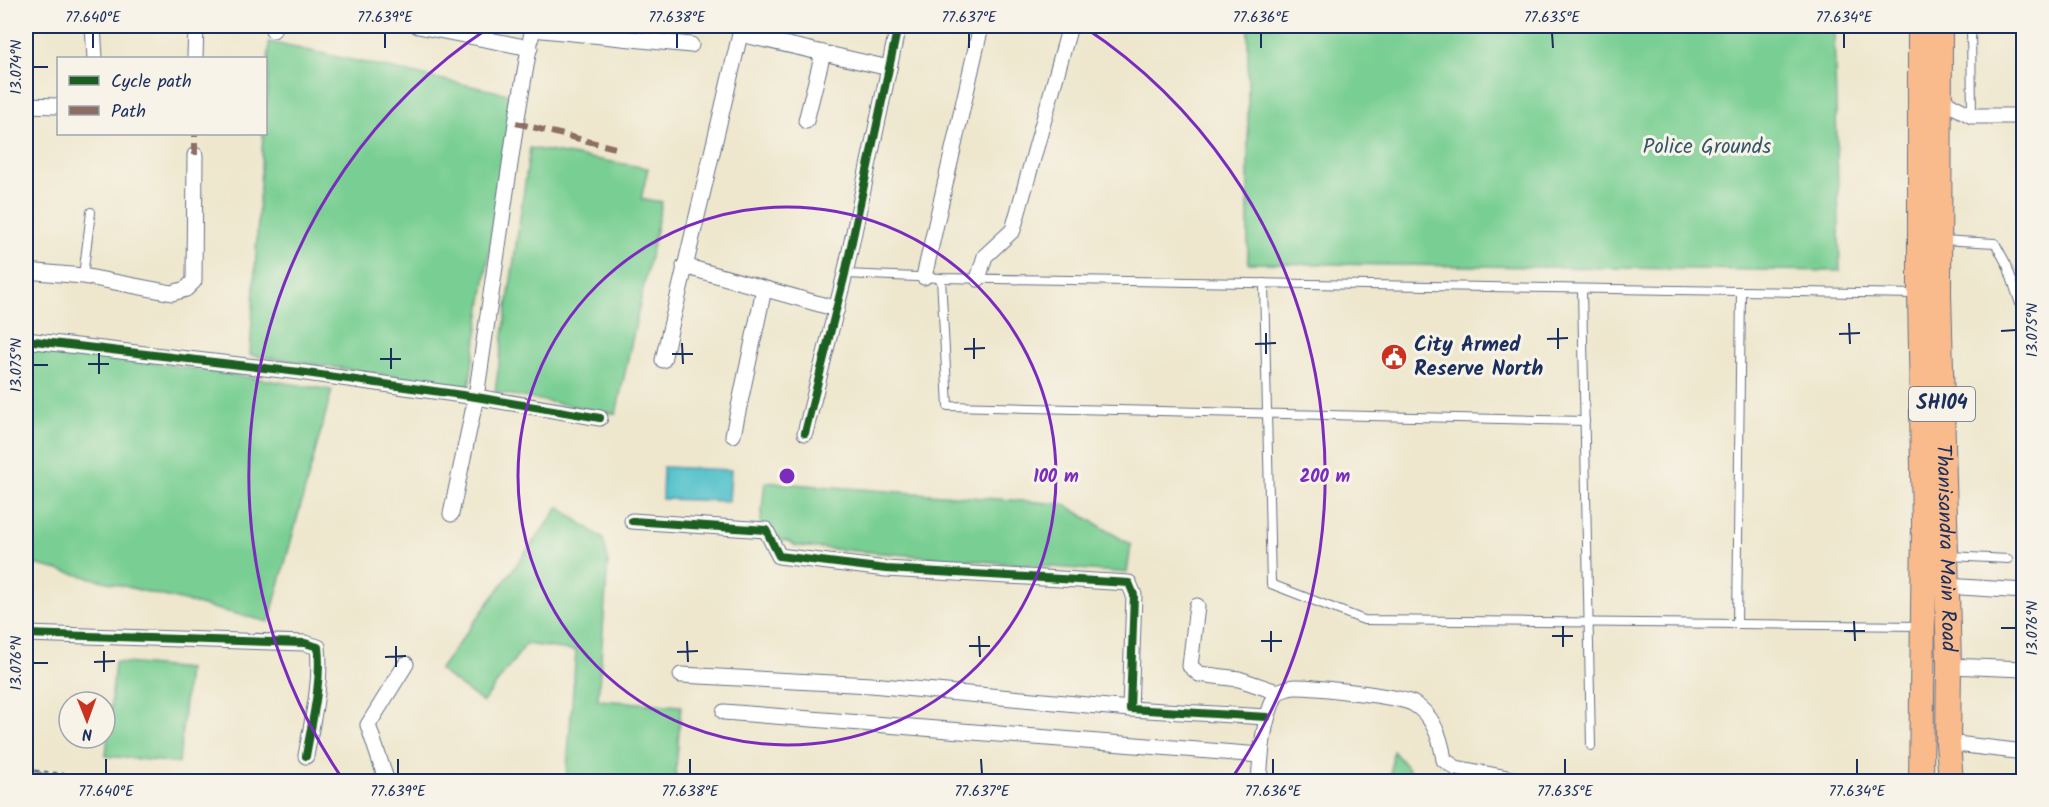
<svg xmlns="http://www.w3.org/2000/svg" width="2049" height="807" font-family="Kalam,sans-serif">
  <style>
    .green { fill: #79cf93; stroke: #4a7f78; stroke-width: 1.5 }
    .water { fill: #56c3cc; stroke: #387995; stroke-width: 1.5 }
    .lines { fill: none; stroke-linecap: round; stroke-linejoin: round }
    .lane-casing { stroke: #656f85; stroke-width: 10 }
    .street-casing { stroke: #656f85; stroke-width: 17 }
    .primary-casing { stroke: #656f85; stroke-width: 26 }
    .path { stroke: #656f85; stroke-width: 3; stroke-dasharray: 4.5 4.5; stroke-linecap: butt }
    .lane { stroke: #fff; stroke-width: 8 }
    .street { stroke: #fff; stroke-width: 15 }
    .primary { stroke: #fabb8c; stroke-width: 24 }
    .quiet { stroke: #8d6e63; stroke-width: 6; stroke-dasharray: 12 6; stroke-linecap: butt }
    .cycleway-casing { stroke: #f7f3e8; stroke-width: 11 }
    .cycleway { stroke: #1b5e20; stroke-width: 8 }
    .ticks { fill: none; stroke: #1b2f5e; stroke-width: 2 }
    .ring { fill: none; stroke: #7b2cbf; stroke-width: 3 }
    .labels { text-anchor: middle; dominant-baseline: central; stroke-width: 6; stroke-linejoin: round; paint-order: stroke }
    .shield { fill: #f7f3e8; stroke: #5d6a87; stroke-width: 1.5 }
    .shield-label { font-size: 20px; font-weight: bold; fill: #1b2f5e }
    .park-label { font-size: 21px; fill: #32576b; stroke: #f7f3e8 }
    .poi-label { font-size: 21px; font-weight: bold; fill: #1b2f5e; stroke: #f7f3e8; text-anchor: start }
    .street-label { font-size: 21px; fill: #1b2f5e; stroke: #f7f3e8 }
    .centre { fill: #7b2cbf; stroke: #f7f3e8; stroke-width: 3 }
    .ring-label { font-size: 18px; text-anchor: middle; font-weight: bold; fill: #7b2cbf; stroke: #f7f3e8; stroke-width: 6; stroke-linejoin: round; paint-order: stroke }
    .neatline { fill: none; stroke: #1b2f5e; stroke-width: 2 }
    .ticks-label { font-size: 15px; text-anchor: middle; fill: #1b2f5e }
  </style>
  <rect width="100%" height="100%" fill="#f7f3e8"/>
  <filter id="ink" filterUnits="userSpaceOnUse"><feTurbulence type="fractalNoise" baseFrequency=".0167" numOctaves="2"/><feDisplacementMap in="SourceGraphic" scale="12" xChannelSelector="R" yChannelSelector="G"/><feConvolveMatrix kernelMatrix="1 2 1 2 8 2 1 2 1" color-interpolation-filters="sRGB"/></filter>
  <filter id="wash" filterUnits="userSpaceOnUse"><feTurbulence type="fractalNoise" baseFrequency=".008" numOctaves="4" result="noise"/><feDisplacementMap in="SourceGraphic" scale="24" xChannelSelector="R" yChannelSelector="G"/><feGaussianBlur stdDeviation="1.35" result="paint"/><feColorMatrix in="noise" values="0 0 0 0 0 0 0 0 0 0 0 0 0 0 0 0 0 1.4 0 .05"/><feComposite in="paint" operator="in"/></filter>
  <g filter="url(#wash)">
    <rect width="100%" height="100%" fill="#eee7cd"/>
    <g class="green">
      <polygon points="1248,26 1834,26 1840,271 1248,263"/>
      <polygon points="269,42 513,95 469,387 250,355 263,134 266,134"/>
      <polygon points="530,148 648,168 641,199 662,202 616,414 495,392"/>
      <polygon points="26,343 332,390 269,622 26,562"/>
      <polygon points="765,482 1064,504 1131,545 1127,573 796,546 788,541 759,538"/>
      <polygon points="559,507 603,539 608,560 598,700 681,706 675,781 566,781 576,651 526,644 483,702 439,670"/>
      <polygon points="115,662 188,669 179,763 106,756"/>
      <polygon points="1393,751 1412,773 1411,781 1390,781"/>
    </g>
    <polygon class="water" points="663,467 731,470 729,501 662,499"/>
  </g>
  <g filter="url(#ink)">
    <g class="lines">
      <defs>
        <g id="lane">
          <polyline points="1971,26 1972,116"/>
          <polyline points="1941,240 1995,243 2007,265 2024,316"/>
          <polyline points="845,274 941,278 1918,294"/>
          <polyline points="83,276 91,212"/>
          <polyline points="941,278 948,406 1585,421"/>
          <polyline points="1264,283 1271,584 1364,620 1921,626"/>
          <polyline points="1582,289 1591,746"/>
          <polyline points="1950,556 2008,559"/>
          <polyline points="1737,624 1741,291"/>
        </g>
        <g id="street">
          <polyline points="93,26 95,58"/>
          <polyline points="418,26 530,48"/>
          <polyline points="533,29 691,45"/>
          <polyline points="273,30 273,26"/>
          <polyline points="740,34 889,68"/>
          <polyline points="195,58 196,26"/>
          <polyline points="1940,99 1972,116 2024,116"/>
          <polyline points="26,105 58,106"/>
          <polyline points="806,121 823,53"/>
          <polyline points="684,266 837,309"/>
          <polyline points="26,271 83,276 172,293 186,289 194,281 195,155"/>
          <polyline points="924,277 981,26"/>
          <polyline points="978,279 985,256 1013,230 1070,26"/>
          <polyline points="26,340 299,372 476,397 600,418"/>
          <polyline points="663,360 742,26"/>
          <polyline points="805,433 845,274 898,26"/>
          <polyline points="733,435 764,289"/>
          <polyline points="451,514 476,397 516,123 533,26"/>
          <polyline points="632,521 766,530 779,556 886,569 1129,583 1134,595 1130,709 1267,717"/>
          <polyline points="1946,586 2024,591"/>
          <polyline points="1197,606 1190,666 1199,674 1239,679 1277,692"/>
          <path d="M 26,634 L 305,643 L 318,647 C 322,683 312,721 306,756"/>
          <polyline points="1949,666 2024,669"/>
          <polyline points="681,675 871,685 1130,709"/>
          <polyline points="724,712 1260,755"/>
          <polyline points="1948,743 2024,752"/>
          <polyline points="387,782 368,725 406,664"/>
          <path d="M 1259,782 C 1261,751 1263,720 1277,692 C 1283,690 1289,687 1295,687 C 1314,687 1401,696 1414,704 C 1434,716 1441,739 1444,760 L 1456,768 L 1528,782"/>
        </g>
        <g id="primary">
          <polyline points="1920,26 1920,294 1924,524 1921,782"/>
          <path id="s1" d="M 1940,26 L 1939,294 L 1949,666 L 1948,743 L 1951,782"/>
        </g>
      </defs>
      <use href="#lane" class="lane-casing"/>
      <use href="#street" class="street-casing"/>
      <use href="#primary" class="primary-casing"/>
      <g class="path">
        <polyline points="26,770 136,782"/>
        <polyline points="37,782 41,772"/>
      </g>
      <use href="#lane" class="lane"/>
      <use href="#street" class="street"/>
      <use href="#primary" class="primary"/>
      <g class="quiet">
        <polyline points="516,123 619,149"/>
        <polyline points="195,155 195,134"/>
      </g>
      <defs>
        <g id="cycleway">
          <polyline points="26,340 299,372 476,397 600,418"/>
          <polyline points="805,433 845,274 898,26"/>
          <polyline points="632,521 766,530 779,556 886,569 1129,583 1134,595 1130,709 1267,717"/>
          <path d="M 26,634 L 305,643 L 318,647 C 322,683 312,721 306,756"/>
        </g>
      </defs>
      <use href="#cycleway" class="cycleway-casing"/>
      <use href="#cycleway" class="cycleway"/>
    </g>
  </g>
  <path class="ticks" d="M 93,33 L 93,48M 385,33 L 385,48M 677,33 L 677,48M 969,33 L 969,48M 1261,33 L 1261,48M 1552,33 L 1553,48M 1844,33 L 1844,48M 33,67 L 48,67M 1849,323 L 1850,344M 1558,328 L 1558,349M 2001,331 L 2016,330M 1266,333 L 1266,354M 1839,334 L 1860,333M 974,338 L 974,359M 1547,339 L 1568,338M 682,343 L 683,364M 1255,344 L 1276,343M 391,348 L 391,369M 964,349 L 985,348M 99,353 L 99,374M 672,354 L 693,354M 380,359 L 401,359M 88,364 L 109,364M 33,365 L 48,365M 1854,621 L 1855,641M 1563,626 L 1563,647M 2001,628 L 2016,628M 1271,631 L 1271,652M 1844,631 L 1865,631M 979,636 L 980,657M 1552,636 L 1573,636M 687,641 L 688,662M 1261,641 L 1282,641M 396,646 L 396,667M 969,646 L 990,646M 104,651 L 104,672M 677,652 L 698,651M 385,657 L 406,656M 94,662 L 115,661M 33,663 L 48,663M 106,759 L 106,774M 398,759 L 398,774M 690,759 L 690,774M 981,759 L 982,774M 1273,759 L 1273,774M 1565,759 L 1565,774M 1857,759 L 1857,774"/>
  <g class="ring">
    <circle cx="787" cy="476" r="269"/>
    <path d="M344 781A538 538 0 0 1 490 27M1084 27A538 538 0 0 1 1230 781"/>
  </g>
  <defs>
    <symbol id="civic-disc" viewBox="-11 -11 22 22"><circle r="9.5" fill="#c8321e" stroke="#f7f3e8"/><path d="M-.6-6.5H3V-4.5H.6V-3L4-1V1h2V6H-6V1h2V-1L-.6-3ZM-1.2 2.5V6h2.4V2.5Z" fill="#fff"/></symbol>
  </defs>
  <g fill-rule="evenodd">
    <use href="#civic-disc" x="1379" y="342" width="30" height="30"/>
  </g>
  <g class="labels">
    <rect class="shield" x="1909" y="387" width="66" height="34" rx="4.5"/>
    <g class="shield-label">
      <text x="1942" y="404">SH104</text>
    </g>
    <g class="park-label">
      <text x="1707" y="147">Police Grounds</text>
    </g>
    <g class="poi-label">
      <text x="1414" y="345">City Armed<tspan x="1414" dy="24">Reserve North</tspan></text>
    </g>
    <g class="street-label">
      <text stroke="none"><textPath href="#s1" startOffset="522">Thanisandra Main Road</textPath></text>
    </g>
  </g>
  <circle cx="787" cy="476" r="9" class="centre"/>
  <g class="ring-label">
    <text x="1056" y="482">100 m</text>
    <text x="1325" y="482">200 m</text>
  </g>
  <rect width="2049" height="807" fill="none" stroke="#f7f3e8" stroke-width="66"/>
  <rect x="57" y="57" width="210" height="78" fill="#f7f3e8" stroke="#9fa5b1" stroke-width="1.5"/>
  <rect x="69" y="76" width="30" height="9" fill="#1b5e20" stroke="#9fa5b1" stroke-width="1.5"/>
  <text x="111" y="87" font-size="18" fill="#1b2f5e">Cycle path</text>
  <rect x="69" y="106" width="30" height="9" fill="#8d6e63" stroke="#9fa5b1" stroke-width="1.5"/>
  <text x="111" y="117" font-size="18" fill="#1b2f5e">Path</text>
  <g transform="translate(87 720) rotate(179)"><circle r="28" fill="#f7f3e8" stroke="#9fa5b1" stroke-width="1.5"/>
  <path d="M0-4.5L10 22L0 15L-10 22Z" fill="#c8321e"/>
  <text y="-9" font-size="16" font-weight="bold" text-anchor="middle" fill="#1b2f5e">N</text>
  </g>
  <rect x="33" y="33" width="1983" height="741" class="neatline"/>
  <g class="ticks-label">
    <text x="93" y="22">77.640°E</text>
    <text x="385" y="22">77.639°E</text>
    <text x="677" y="22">77.638°E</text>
    <text x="969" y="22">77.637°E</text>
    <text x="1261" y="22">77.636°E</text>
    <text x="1552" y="22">77.635°E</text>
    <text x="1844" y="22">77.634°E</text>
    <text transform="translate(16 67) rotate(-90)" y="5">13.074°N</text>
    <text transform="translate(2032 330) rotate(-90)" y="5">13.075°N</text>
    <text transform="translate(16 365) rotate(-90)" y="5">13.075°N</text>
    <text transform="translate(2032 628) rotate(-90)" y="5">13.076°N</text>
    <text transform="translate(16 663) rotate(-90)" y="5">13.076°N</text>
    <text x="106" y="796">77.640°E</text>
    <text x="398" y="796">77.639°E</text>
    <text x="690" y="796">77.638°E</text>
    <text x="982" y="796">77.637°E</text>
    <text x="1273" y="796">77.636°E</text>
    <text x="1565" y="796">77.635°E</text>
    <text x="1857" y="796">77.634°E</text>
  </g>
</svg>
